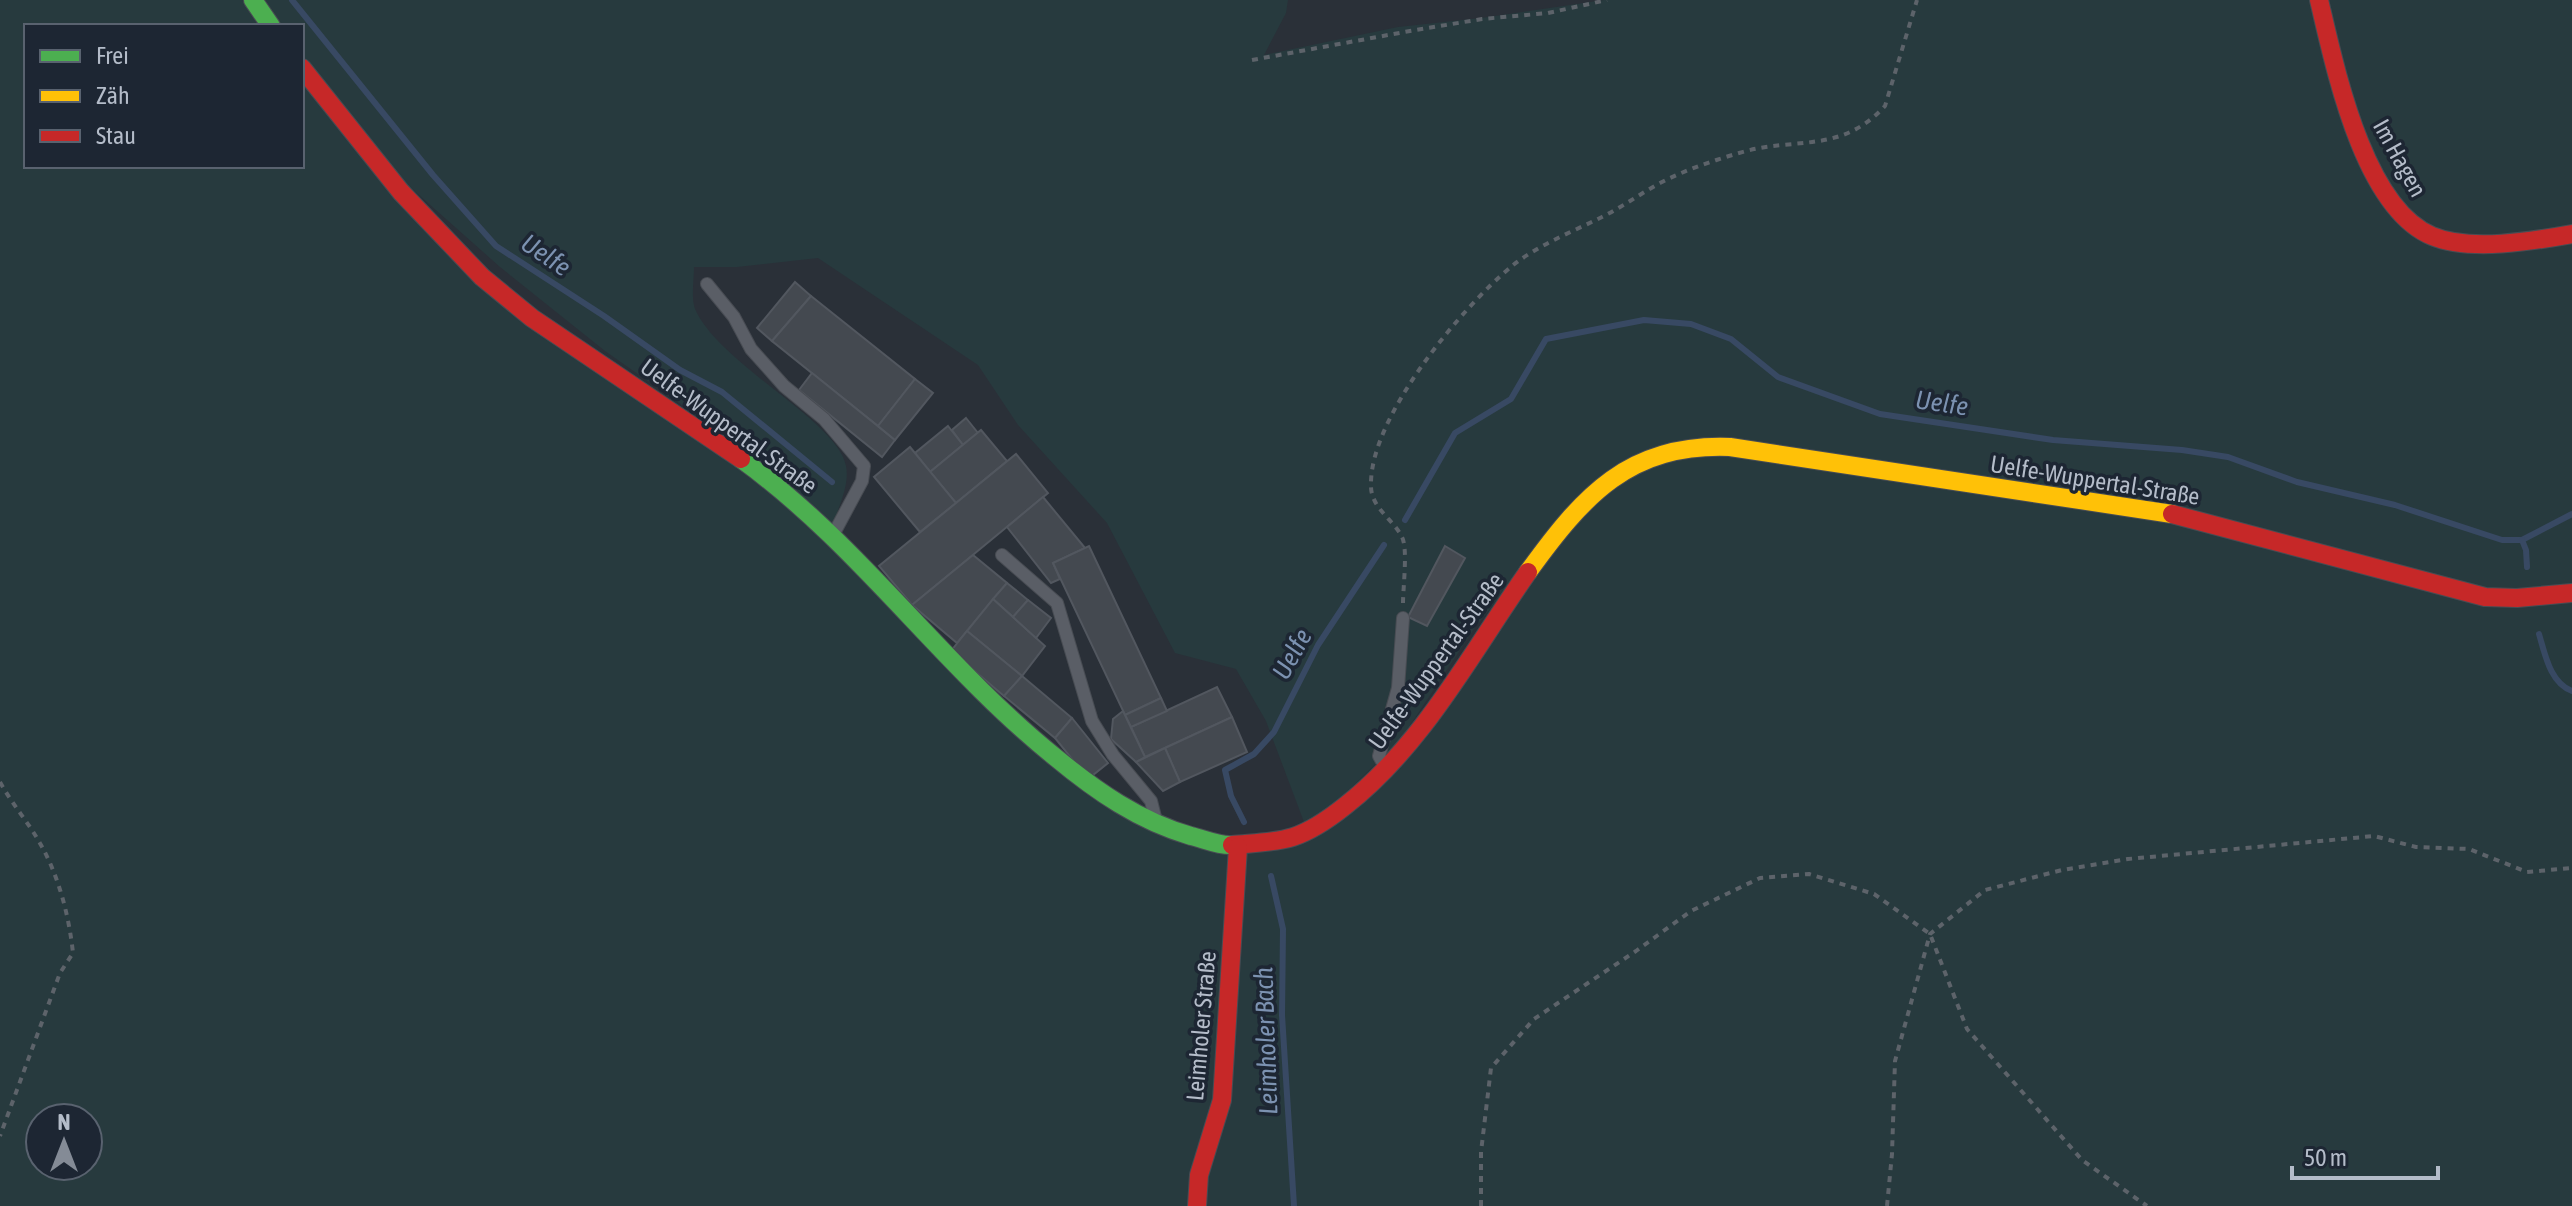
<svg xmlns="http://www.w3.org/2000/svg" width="2572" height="1206" font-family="'Asap Condensed',sans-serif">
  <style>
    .green { fill: #273a3e; fill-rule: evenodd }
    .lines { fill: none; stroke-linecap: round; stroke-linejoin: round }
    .stream { stroke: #384963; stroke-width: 6 }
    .building { fill: #444950; stroke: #52575f; stroke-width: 2 }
    .lane-casing { stroke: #484c53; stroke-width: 14 }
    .fast-casing { stroke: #484c53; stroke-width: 20 }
    .slow-casing { stroke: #484c53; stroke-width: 20 }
    .jam-casing { stroke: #484c53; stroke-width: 20 }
    .path { stroke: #5d636a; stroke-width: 4; stroke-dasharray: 6 6; stroke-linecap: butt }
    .lane { stroke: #5a5e66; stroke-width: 12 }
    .fast { stroke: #4caf50; stroke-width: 18 }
    .slow { stroke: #ffc107; stroke-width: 18 }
    .jam { stroke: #c62828; stroke-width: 18 }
    .labels { text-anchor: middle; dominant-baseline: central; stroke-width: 7; stroke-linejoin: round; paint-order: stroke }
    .street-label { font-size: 24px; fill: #b4bcc9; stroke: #1d2633 }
    .water-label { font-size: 26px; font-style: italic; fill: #7c92b1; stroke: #1d2633 }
  </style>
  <rect width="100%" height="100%" fill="#2a3038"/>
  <path class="green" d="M 0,0 L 253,0 L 271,26 L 26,26 L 26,166 L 302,166 L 302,68 C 367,150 430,236 511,303 C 530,318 551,330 571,344 C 648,397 731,444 801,506 C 908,600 1142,926 1307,830 L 1266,721 L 1236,669 L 1175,653 L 1107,523 L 1018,425 L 978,365 L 818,258 L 737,267 L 694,267 C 694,279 691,299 695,309 C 720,365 838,421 846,466 C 850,485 838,508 833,525 L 729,438 L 605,351 L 500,267 L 383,163 L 302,62 L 302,26 L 276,26 L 259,0 L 1288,0 L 1286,13 L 1264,55 L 1398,27 L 1481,18 L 1604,0 L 2312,0 L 2313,4 L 2325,2 L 2325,0 L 2572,0 L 2572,590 L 2516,595 L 2441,584 L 2237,525 L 2153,506 L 1785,450 L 1704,441 L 1664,447 L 1620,467 L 1570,508 L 1474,629 L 1401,739 L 1310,828 C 1332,821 1356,799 1373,782 C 1430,730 1472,655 1516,591 C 1554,535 1595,474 1664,452 C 1685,445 1708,446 1730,447 L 2153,510 L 2235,529 L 2393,574 L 2485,597 L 2517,598 L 2572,593 L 2572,1206 L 0,1206 ZM 40,1118 L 88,1118 L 88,1166 L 40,1166 Z"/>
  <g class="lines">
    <g class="stream">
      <polyline points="292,0 433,175 496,246 604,316 680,370 722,392 832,482"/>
      <polyline points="1405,520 1455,433 1511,399 1546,339 1644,320 1691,324 1731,339 1778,377 1880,414 2053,440 2182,450 2228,457 2297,482 2395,505 2502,540 2522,540 2572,514"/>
      <polyline points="2522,540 2526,550 2527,567"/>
      <path d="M 2539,634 C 2545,654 2550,683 2572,691"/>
      <polyline points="1244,822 1231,796 1225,770 1254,754 1274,732 1318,645 1384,545"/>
      <polyline points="1271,876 1283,929 1282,1015 1294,1206"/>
    </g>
  </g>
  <g class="building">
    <polygon points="795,282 811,296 772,341 757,328"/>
    <polygon points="811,296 915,379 878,426 772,341"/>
    <polygon points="812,373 895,440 882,457 799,390"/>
    <polygon points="915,379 933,393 895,440 878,426"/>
    <polygon points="966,418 978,433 963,445 952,430"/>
    <polygon points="948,426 963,445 930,472 915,453"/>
    <polygon points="981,430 1007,461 956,503 930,472"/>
    <polygon points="910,447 956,503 920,532 874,477"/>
    <polygon points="1016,454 1048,493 912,605 879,566"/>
    <polygon points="1043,497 1085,548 1053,563 1060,579 1051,583 1007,527"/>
    <polygon points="1089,546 1161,698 1125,715 1053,563"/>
    <polygon points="1445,546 1465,558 1427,626 1408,617"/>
    <polygon points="973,555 1007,583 957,643 912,605"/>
    <polygon points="1007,583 1028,600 1013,617 993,599"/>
    <polygon points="993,599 1045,646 1022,676 967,631"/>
    <polygon points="1028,600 1051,618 1036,638 1013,617"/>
    <polygon points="967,631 1022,676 1004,696 951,651"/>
    <polygon points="1022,676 1072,718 1055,738 1004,696"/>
    <polygon points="1217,687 1232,717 1145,757 1131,727"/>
    <polygon points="1161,698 1167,711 1131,727 1125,715"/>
    <polygon points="1123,711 1145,757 1136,762 1111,739 1113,719"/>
    <polygon points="1232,717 1247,752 1180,782 1165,748"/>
    <polygon points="1072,718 1108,763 1088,779 1055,738"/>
    <polygon points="1165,748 1180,782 1163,791 1136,762"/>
  </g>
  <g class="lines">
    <defs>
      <g id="lane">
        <polyline points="707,284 734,317 751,349 784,386 824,419 864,466 862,481 833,535"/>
        <polyline points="1002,555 1057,603 1092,721 1113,755 1151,801 1155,817"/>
        <polyline points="1383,763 1379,756 1398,688 1403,618"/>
      </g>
      <g id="fast">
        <polyline points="253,0 271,26"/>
        <path d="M 741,459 C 859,544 942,666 1055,757 C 1096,791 1139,821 1191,836 C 1204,839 1219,846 1232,845"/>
      </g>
      <path id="slow" d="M 1528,572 C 1583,496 1629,443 1730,447 L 2172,514"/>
      <g id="jam">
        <path d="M 2319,0 C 2335,67 2363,207 2432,236 C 2470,252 2533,241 2572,234"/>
        <polyline points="302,68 401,192 482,277 532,318 741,459"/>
        <polyline points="2172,514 2485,597 2517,598 2572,593"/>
        <path d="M 1232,845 C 1251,843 1274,843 1293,837 C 1311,831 1330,818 1345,806 C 1424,744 1471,653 1528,572"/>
        <polyline points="1197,1206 1199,1175 1222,1100 1238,847"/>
      </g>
    </defs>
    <use href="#lane" class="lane-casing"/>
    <use href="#fast" class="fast-casing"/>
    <use href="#slow" class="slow-casing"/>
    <use href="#jam" class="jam-casing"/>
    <g class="path">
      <polyline points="1252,60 1410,31 1482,19 1548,13 1607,0"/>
      <path d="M 1403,603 C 1403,588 1408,548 1402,537 C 1393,519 1371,508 1371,486 C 1369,418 1461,308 1512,266 C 1538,245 1572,232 1602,217 C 1622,207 1640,194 1660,183 C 1685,170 1712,161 1739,153 C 1794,136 1840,155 1885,106 L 1917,0"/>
      <path d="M 0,782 C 12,804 29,823 41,845 C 59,877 69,916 73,953 L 60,973 L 0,1136"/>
      <polyline points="1481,1206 1481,1152 1491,1068 1534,1019 1636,951 1691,911 1760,878 1809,874 1874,894 1930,934 1967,1029 2082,1160 2147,1206"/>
      <polyline points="1887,1206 1892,1154 1895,1061 1930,934 1985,890 2062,870 2128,859 2374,836 2416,847 2469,849 2527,872 2572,868"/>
    </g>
    <use href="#lane" class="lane"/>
    <use href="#fast" class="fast"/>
    <use href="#slow" class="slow"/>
    <use href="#jam" class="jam"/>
  </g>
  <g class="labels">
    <g class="street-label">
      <text transform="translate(2400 158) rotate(61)">Im Hagen</text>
      <text transform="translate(729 426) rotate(36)">Uelfe-Wuppertal-Straße</text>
      <text transform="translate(2095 480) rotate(9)">Uelfe-Wuppertal-Straße</text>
      <text transform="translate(1436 661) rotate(-54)">Uelfe-Wuppertal-Straße</text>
      <text transform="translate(1201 1026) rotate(-85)">Leimholer Straße</text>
    </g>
    <g class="water-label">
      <text transform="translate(546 255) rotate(34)">Uelfe</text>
      <text transform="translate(1942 403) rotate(8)">Uelfe</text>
      <text transform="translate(1292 654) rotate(-61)">Uelfe</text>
      <text transform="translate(1266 1041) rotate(-92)">Leimholer Bach</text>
    </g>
  </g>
  <rect x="24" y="24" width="280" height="144" fill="#1d2633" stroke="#59626f" stroke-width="2"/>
  <rect x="40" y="50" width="40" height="12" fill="#4caf50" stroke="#59626f" stroke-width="2"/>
  <text x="96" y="64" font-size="24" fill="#b4bcc9">Frei</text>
  <rect x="40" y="90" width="40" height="12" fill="#ffc107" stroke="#59626f" stroke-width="2"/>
  <text x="96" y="104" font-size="24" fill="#b4bcc9">Zäh</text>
  <rect x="40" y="130" width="40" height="12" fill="#c62828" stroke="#59626f" stroke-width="2"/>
  <text x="96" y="144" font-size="24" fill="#b4bcc9">Stau</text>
  <g transform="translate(64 1142)"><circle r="38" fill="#1d2633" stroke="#59626f" stroke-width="2"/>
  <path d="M0-6L14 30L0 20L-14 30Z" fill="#848b96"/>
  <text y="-12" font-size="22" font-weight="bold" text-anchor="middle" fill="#b4bcc9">N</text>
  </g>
  <path d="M2292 1166v12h146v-12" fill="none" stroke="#b4bcc9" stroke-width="4"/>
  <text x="2304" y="1166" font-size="24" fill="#b4bcc9" stroke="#1d2633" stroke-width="6" paint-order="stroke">50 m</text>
</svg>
